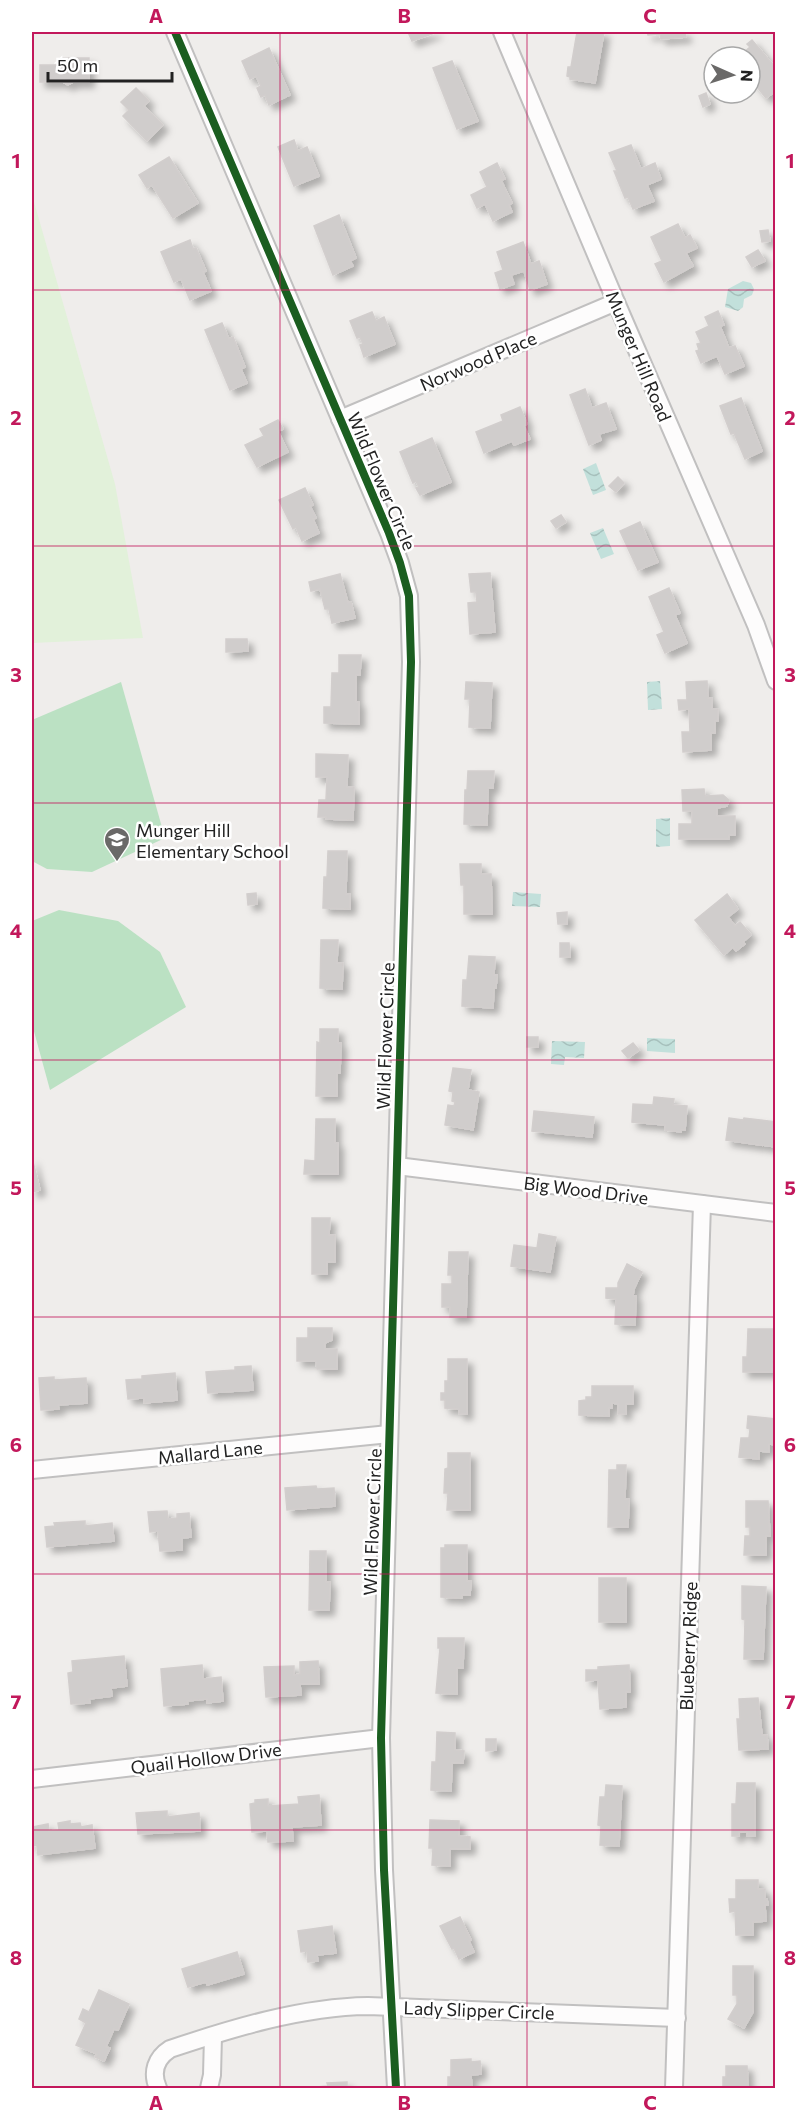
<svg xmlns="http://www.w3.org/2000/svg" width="807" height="2120" font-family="Commissioner,sans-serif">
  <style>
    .park { fill: #e2f1da }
    .pitch { fill: #bbe1c3 }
    .water { fill: url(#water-waves) }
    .building { fill: #d0cdcc; stroke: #d2cecd; stroke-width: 1.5; filter: url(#shadow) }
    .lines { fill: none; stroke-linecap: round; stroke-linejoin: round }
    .minor-casing { stroke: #c1c0c0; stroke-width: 20 }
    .minor { stroke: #fdfcfc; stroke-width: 16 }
    .cycleway-casing { stroke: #fff; stroke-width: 11 }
    .cycleway { stroke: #1b5e20; stroke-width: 8 }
    .grid { fill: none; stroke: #c2185b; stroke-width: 1.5; stroke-opacity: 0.55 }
    .labels { text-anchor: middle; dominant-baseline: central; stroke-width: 5; stroke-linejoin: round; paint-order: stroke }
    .street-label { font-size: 18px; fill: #222; stroke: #fff }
    .poi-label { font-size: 18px; fill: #222; stroke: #fff; text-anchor: start }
    .neatline { fill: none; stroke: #c2185b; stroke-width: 2 }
    .grid-label { font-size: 20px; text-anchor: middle; font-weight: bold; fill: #c2185b }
  </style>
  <defs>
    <pattern id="water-waves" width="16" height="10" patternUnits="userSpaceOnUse" patternTransform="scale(1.5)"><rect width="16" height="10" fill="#c2e0db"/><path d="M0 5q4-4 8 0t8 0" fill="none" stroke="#a6c0bc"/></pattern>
    <filter id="shadow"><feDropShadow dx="5.5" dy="5.5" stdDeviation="3" flood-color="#0004"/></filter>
  </defs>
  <rect width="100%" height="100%" fill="#efedeb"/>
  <polygon class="park" points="32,195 115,484 143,638 32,643"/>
  <g class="pitch">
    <polygon points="121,682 165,838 92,872 47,869 32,861 32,720"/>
    <polygon points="59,910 118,921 160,952 186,1007 50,1090 32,1024 32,921"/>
  </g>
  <g class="water">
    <polygon points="743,281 751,283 754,289 752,295 744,299 743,307 738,311 725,307 728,289"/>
    <polygon points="596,463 606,490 593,495 583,469"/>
    <polygon points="603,528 614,554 601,559 590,533"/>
    <polygon points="660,681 662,709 648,710 647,682"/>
    <polygon points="670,818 670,846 656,847 656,819"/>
    <polygon points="513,892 541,894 540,907 512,906"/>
    <polygon points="647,1038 675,1039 675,1053 647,1051"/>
    <polygon points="552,1041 585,1042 584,1058 565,1057 564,1065 551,1064"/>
  </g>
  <g class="building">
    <polygon points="408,32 437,32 412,41"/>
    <polygon points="577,32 604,32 595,83 570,79 570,77 567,76 568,67 571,67"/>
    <polygon points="647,32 685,32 686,37 661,39 660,34 648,35"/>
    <polygon points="752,40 774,66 776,65 776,91 766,98 750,78 750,57 737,57 734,53 739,49 743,53 750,47 747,44"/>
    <polygon points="269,48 290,95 269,105 265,95 261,97 257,88 261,86 256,76 250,79 242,61"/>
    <polygon points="63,58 89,58 89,82 73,82 68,85 63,82 40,82 40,65 64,65"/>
    <polygon points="452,61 478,121 457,129 433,68"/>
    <polygon points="136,88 149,101 144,106 163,125 147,141 123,116 129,110 121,102"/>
    <polygon points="706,93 710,104 703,107 699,96"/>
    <polygon points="294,140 298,151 307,147 319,176 294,186 278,147"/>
    <polygon points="631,145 641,169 655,163 661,179 647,185 654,201 633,209 628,197 625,198 614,171 617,171 609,153"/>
    <polygon points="169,157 198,203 173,218 152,185 147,188 139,175"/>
    <polygon points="497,163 505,179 501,180 512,203 509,205 512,212 493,221 485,204 477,208 471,195 487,187 480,172"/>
    <polygon points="339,215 356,258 350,261 353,266 333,275 314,226"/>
    <polygon points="678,224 685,238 690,235 697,248 686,253 693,266 664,282 655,264 662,261 651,237"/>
    <polygon points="768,230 770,241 762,242 760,231"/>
    <polygon points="190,240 193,249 196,248 206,271 203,272 211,291 190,300 181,279 174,282 161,252"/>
    <polygon points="523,242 531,264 539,261 547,284 530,290 524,271 511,275 514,284 500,289 495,273 503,270 497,252"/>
    <polygon points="758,250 765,261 752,267 746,257"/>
    <polygon points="718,311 724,325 720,326 729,348 735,346 744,366 725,374 717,356 701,363 696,351 699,350 697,344 701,343 696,332 709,326 705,317"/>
    <polygon points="372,312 376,321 384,317 395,344 364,357 360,345 363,344 360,337 357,338 350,321"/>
    <polygon points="222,323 229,339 233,337 245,367 241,369 247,383 230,390 205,330"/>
    <polygon points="585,389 592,408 606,403 616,429 599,434 601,440 589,445 570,395"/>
    <polygon points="741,398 762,451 745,459 734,433 731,434 720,406"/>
    <polygon points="520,407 527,424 524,426 530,439 514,445 512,441 484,453 476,432 503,421 501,415"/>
    <polygon points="278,420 283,429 278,431 288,452 257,467 245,445 264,436 260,429"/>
    <polygon points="432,438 451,482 420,495 416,488 419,487 416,481 413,483 400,452"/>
    <polygon points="618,477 624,483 616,492 609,486"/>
    <polygon points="305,488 313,505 310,506 316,518 313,519 319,533 302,541 296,527 293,529 279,500"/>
    <polygon points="561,515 566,522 556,528 551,521"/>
    <polygon points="640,522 658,562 638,570 620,531"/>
    <polygon points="490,573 495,632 470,634 468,603 477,602 476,592 471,592 469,574"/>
    <polygon points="340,574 348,603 351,602 355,618 332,623 329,609 325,609 320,589 311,591 309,582"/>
    <polygon points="669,588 680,613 675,615 687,643 665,653 657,635 664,632 649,597"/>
    <polygon points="226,639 247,639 248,651 226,652"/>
    <polygon points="339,655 361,655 360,675 356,675 356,702 359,702 359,724 324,723 324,707 331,707 332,673 339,673"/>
    <polygon points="707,681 708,698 712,698 712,709 718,709 718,721 715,721 715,733 711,733 711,750 683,752 682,732 690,732 689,709 679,710 678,700 687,700 686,682"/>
    <polygon points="466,682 492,683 490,728 469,727 470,699 465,699"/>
    <polygon points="316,754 348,755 347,787 354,787 353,820 326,819 326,817 318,817 319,800 326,800 327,777 316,777"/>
    <polygon points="468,771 494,771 493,788 488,788 487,825 464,824 465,790 467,790"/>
    <polygon points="704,789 705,796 723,795 729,800 727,806 717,808 717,816 735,816 735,835 729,835 729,839 679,839 679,824 692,824 692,811 683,811 682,790"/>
    <polygon points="328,851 347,851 346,894 350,894 350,909 323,908 324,877 327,877"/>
    <polygon points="460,864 481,864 481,874 491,874 492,914 464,914 464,885 461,885"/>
    <polygon points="256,893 257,904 248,905 247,894"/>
    <polygon points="727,894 738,909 728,917 735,926 740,922 751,935 743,942 745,944 736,951 733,947 724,955 695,920"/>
    <polygon points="567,912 567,924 558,924 557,913"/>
    <polygon points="321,940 338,940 337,963 343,963 342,989 320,988"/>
    <polygon points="560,943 569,943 570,957 560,957"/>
    <polygon points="469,956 495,957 494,975 497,975 496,988 494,988 493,1008 462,1006 463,980 467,980"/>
    <polygon points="320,1029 338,1029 338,1043 341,1043 340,1073 337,1073 337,1096 316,1096 317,1042 320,1043"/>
    <rect x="527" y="1037" width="11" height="10"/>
    <polygon points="633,1043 639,1050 628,1058 622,1051"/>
    <polygon points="453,1068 471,1070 468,1090 479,1092 473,1130 445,1125 448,1105 454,1106 455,1102 452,1101 453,1092 449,1091"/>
    <polygon points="654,1097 674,1099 673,1105 687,1106 685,1130 681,1130 681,1132 665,1130 665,1125 632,1122 633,1104 653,1105"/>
    <polygon points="534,1111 594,1117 592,1137 532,1131"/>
    <polygon points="729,1118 743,1120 744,1118 776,1122 775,1147 726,1140"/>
    <polygon points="316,1119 335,1119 335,1143 338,1143 338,1174 304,1174 305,1160 315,1161"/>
    <polygon points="32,1158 40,1190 32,1192"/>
    <polygon points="312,1218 330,1218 329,1235 335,1235 335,1262 327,1262 327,1274 312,1274"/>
    <polygon points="539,1234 556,1237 550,1272 511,1266 514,1245 537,1248"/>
    <polygon points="449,1252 468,1252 466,1317 450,1317 450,1307 442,1307 442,1284 452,1284 452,1275 448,1275"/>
    <polygon points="627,1264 642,1272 634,1289 633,1296 636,1296 635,1325 615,1324 616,1299 606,1298 606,1288 618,1288 618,1283"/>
    <polygon points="308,1328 332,1328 332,1340 325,1343 325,1349 337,1349 337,1369 317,1369 316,1361 297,1361 297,1338 308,1338"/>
    <polygon points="748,1329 773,1329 772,1372 743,1372 743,1357 747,1357"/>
    <polygon points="448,1359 467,1359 467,1414 459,1414 459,1409 445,1408 445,1400 441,1400 441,1393 445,1393 445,1381 448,1381"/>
    <polygon points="251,1366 253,1390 208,1393 206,1372 235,1370 235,1367"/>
    <polygon points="175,1373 177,1400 144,1403 144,1398 128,1399 126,1380 142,1379 142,1376"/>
    <polygon points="54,1377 54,1380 86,1378 87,1403 58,1405 59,1409 41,1410 39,1378"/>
    <polygon points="592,1386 633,1386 633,1404 626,1404 626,1414 618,1414 618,1404 612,1403 612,1408 609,1408 609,1416 579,1415 579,1401 586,1400 586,1397 592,1397"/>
    <polygon points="748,1416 776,1419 776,1445 769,1444 769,1452 759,1451 759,1459 739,1457 741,1438 749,1438 750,1429 747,1428"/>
    <polygon points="448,1453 470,1453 470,1510 447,1510 448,1493 444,1493 445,1469 448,1468"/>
    <polygon points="617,1465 626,1465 625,1499 629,1499 628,1527 608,1527 609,1470 617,1470"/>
    <polygon points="316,1486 317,1489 334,1488 335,1506 287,1510 285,1488"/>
    <polygon points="746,1501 768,1501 770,1536 766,1536 766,1555 744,1555 745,1536 750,1536 750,1527 746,1527"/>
    <polygon points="167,1511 168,1519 177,1518 177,1514 189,1513 191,1537 182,1538 182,1550 160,1551 158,1531 150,1532 148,1512"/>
    <polygon points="85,1521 85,1526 112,1523 114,1541 47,1547 45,1527 55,1526 54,1523"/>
    <polygon points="445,1545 467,1545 467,1581 471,1581 470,1595 462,1595 462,1598 441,1597 441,1548 445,1548"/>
    <polygon points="310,1551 326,1551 326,1582 330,1582 329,1610 309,1610"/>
    <rect x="599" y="1578" width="27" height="44"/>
    <polygon points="742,1586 766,1587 763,1659 744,1659 745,1620 742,1619"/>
    <polygon points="438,1638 464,1638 463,1668 457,1668 457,1694 436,1693 440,1648 438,1648"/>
    <polygon points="124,1656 127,1686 111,1688 112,1696 89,1699 90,1703 71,1704 68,1673 73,1672 72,1661"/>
    <polygon points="318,1661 319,1684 300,1684 301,1695 266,1697 264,1667 294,1666 294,1675 300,1674 300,1662"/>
    <polygon points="202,1665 203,1679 221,1677 223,1701 207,1703 207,1699 187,1701 188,1704 164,1706 161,1669"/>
    <polygon points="629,1665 630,1692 626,1692 626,1707 600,1709 598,1680 586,1681 586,1670 598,1670 598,1667"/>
    <polygon points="758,1698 762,1735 767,1735 768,1749 739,1750 737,1719 740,1719 739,1699"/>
    <polygon points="437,1732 455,1733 455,1750 464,1751 463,1763 452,1763 451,1791 431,1790 432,1762 436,1762"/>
    <polygon points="486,1739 496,1739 496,1750 486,1751"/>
    <polygon points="737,1783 755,1783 755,1836 747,1836 747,1832 739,1832 739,1836 732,1836 732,1804 736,1804"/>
    <polygon points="606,1785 622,1786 619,1846 600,1845 601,1826 598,1825 600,1797 605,1797"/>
    <polygon points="319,1795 321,1825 292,1827 293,1841 268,1842 267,1831 252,1832 250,1804 255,1803 255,1800 268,1799 268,1806 299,1804 298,1797"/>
    <polygon points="167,1811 167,1817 199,1813 200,1831 138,1834 136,1813"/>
    <polygon points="430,1820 459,1821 459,1836 470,1837 470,1849 450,1849 450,1866 432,1865 433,1848 429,1848"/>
    <polygon points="70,1821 70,1824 80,1823 81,1827 92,1825 95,1848 38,1855 37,1845 32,1846 32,1827 48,1824 49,1831 59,1830 58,1823"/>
    <polygon points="736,1880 758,1880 758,1889 765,1889 765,1899 767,1899 768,1905 765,1905 766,1921 753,1922 753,1935 736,1935 735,1911 730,1912 729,1899 736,1899"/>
    <polygon points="460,1917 471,1940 469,1941 474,1952 459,1959 454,1948 452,1949 440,1926"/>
    <polygon points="332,1926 336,1953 317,1955 318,1961 308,1962 307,1951 301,1952 298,1931"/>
    <polygon points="237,1952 244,1974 207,1985 206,1982 188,1987 182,1969"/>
    <polygon points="733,1966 753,1966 753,2012 744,2028 728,2019 737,2004 737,1995 733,1995"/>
    <polygon points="99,1990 129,2004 118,2030 114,2029 106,2047 110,2048 104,2061 95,2057 97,2054 76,2045 86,2023 79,2019 83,2009 89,2012"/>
    <polygon points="471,2059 471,2062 480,2061 481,2074 471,2075 472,2088 448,2088 448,2077 451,2077 451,2060"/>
    <polygon points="726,2066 747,2066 748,2088 723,2088 723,2077 726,2077"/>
    <polygon points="347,2082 347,2088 317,2088 317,2087 328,2086 327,2083"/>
  </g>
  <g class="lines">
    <defs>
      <g id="minor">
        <polyline points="175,32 389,533 400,563 409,596 411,662 381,1738 384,1870 396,2088"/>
        <polyline points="502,32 616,302 756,625 776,681"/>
        <polyline points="340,419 616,302"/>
        <polyline points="397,1166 776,1213"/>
        <polyline points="32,1470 389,1434"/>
        <polyline points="32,1779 381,1738"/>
        <path d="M 158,2088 C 151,2072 156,2058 170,2049 C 233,2028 301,2007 368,2006 L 677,2018"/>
        <polyline points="209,2088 212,2075 213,2036"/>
        <polyline points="674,2088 702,1204"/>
      </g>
    </defs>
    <use href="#minor" class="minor-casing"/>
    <use href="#minor" class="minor"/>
    <defs>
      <polyline id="cycleway" points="175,32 389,533 400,563 409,596 411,662 381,1738 384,1870 396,2088"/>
    </defs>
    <use href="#cycleway" class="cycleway-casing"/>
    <use href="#cycleway" class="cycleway"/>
  </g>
  <path class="grid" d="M 280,32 L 280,2088M 527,32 L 527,2088M 32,290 L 776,290M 32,546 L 776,546M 32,803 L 776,803M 32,1060 L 776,1060M 32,1317 L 776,1317M 32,1574 L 776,1574M 32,1830 L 776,1830"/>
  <defs>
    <symbol id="school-pin" viewBox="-11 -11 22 30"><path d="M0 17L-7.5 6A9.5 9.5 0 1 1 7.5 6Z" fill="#6a6968" stroke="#fff"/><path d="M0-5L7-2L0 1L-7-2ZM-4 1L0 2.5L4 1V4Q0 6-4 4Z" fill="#fff"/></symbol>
  </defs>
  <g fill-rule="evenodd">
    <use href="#school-pin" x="102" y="825" width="30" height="40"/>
  </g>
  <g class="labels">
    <g class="street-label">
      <text transform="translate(639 356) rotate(67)">Munger Hill Road</text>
      <text transform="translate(478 361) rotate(-23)">Norwood Place</text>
      <text transform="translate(382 481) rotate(67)">Wild Flower Circle</text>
      <text transform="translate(385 1036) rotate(-88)">Wild Flower Circle</text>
      <text transform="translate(586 1190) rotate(7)">Big Wood Drive</text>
      <text transform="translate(210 1452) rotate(-6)">Mallard Lane</text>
      <text transform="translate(372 1522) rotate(-88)">Wild Flower Circle</text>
      <text transform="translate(688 1646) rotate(-88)">Blueberry Ridge</text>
      <text transform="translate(206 1758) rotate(-7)">Quail Hollow Drive</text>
      <text transform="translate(479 2010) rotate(2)">Lady Slipper Circle</text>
    </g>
    <g class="poi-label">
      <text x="136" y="830">Munger Hill<tspan x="136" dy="21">Elementary School</tspan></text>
    </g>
  </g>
  <rect width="807" height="2120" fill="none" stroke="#ffffff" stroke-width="66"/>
  <g transform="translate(732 75) rotate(93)"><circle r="28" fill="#ffffff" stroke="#a7a7a7" stroke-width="1.5"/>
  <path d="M0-4.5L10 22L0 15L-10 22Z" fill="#6a6968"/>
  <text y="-9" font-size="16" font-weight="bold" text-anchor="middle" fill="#222222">N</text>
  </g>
  <path d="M48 72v9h124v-9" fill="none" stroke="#222222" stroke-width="3"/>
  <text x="57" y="72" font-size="18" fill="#222222" stroke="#ffffff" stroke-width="4.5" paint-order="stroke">50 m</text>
  <rect x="33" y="33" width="741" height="2054" class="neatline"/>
  <g class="grid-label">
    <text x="156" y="23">A</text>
    <text x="404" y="23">B</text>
    <text x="650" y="23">C</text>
    <text x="16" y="168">1</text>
    <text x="790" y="168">1</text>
    <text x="16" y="425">2</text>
    <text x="790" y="425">2</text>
    <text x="16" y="682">3</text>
    <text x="790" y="682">3</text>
    <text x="16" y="938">4</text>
    <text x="790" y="938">4</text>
    <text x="16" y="1195">5</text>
    <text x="790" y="1195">5</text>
    <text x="16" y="1452">6</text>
    <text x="790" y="1452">6</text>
    <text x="16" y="1709">7</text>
    <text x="790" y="1709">7</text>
    <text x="16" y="1965">8</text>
    <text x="790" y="1965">8</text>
    <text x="156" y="2110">A</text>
    <text x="404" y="2110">B</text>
    <text x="650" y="2110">C</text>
  </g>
</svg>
